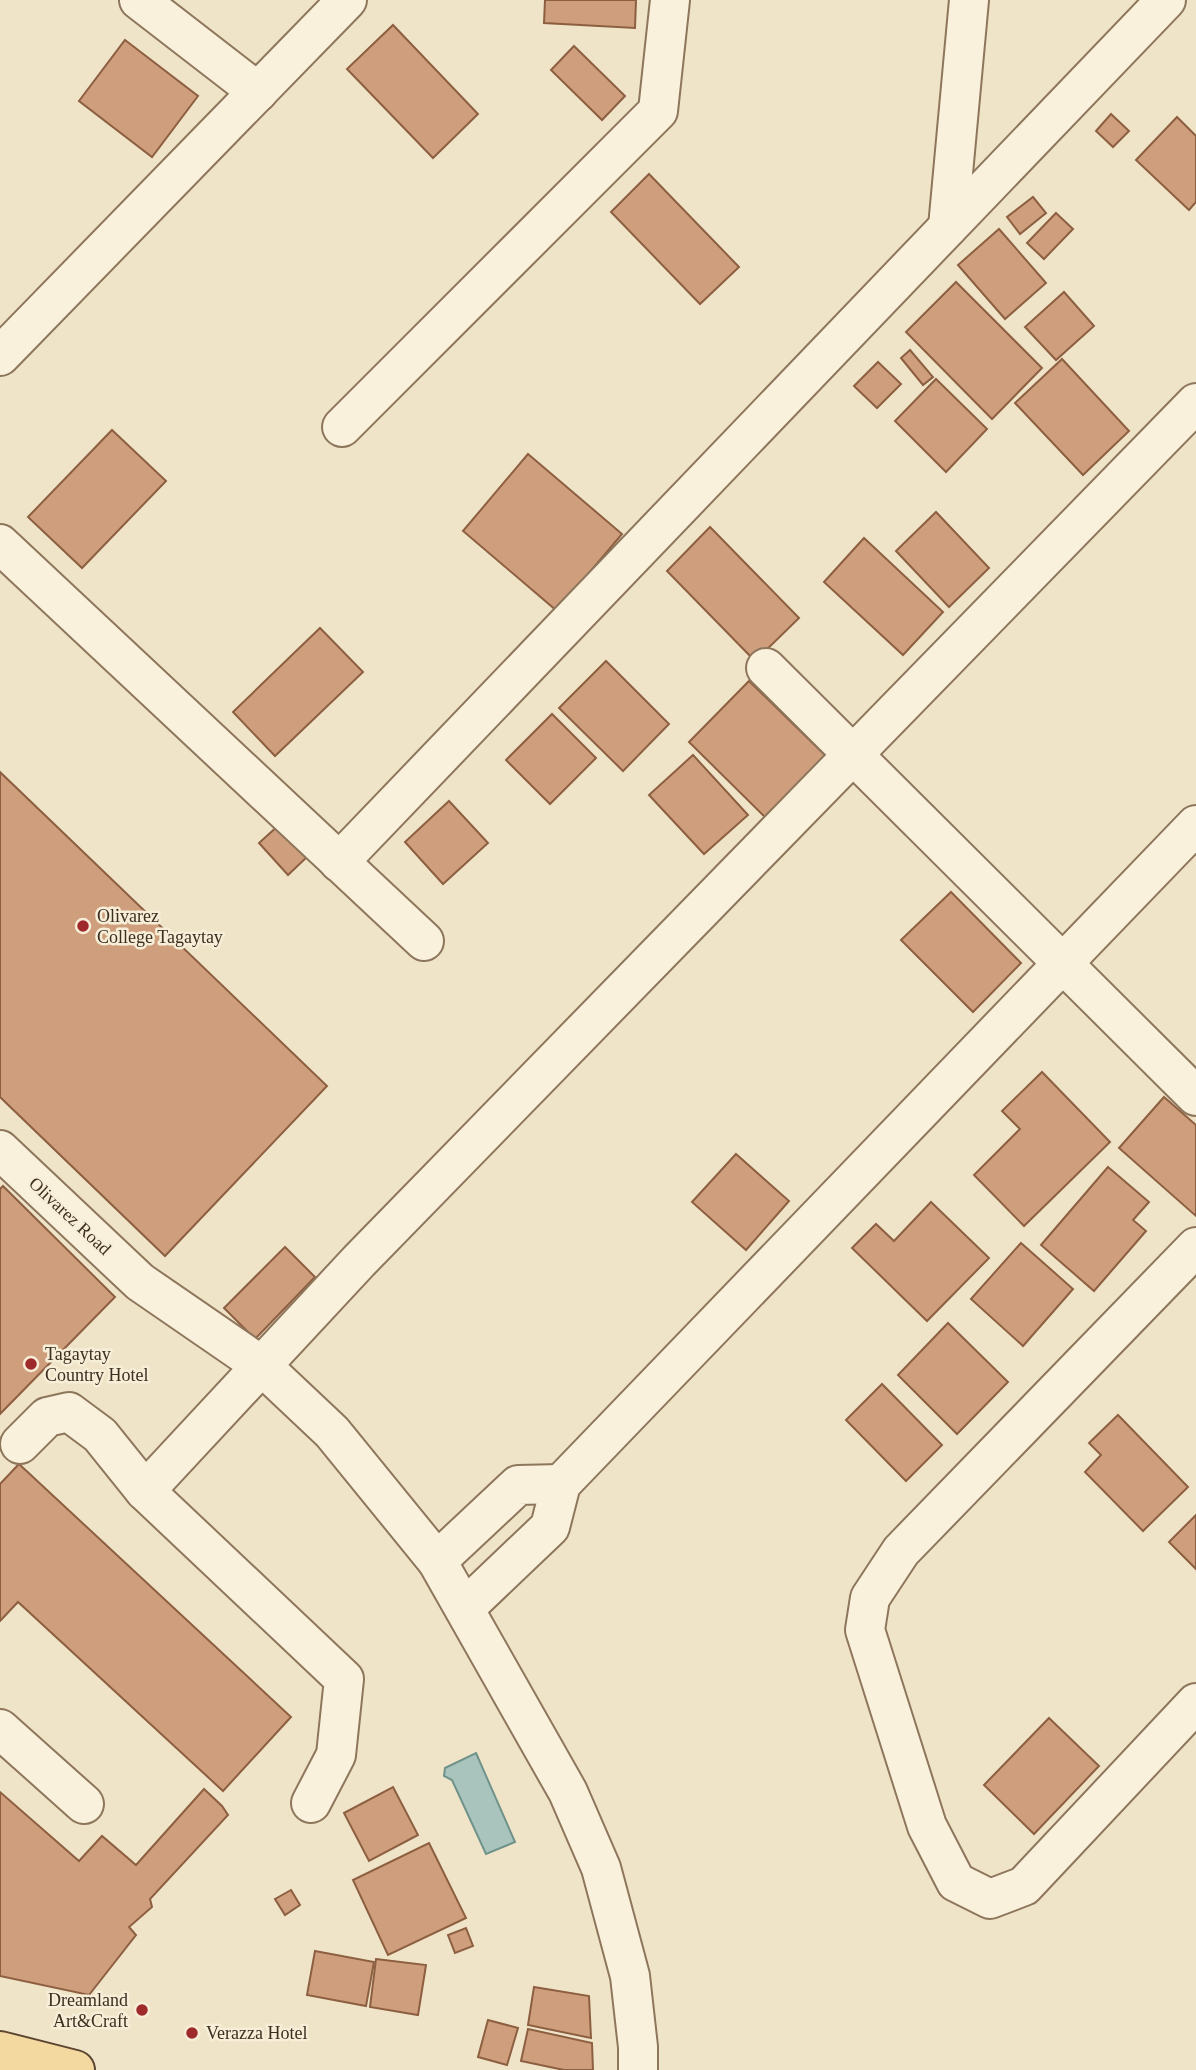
<svg xmlns="http://www.w3.org/2000/svg" width="1196" height="2070" font-family="'Times New Roman',serif">
  <style>
    .water { fill: #a9c4bc; stroke: #6f938a; stroke-width: 2 }
    .building { fill: #cf9f7d; stroke: #8d5f41; stroke-width: 2 }
    .lines { fill: none; stroke-linecap: round; stroke-linejoin: round }
    .minor-casing { stroke: #8d765c; stroke-width: 42 }
    .major-casing { stroke: #5b4430; stroke-width: 42 }
    .minor { stroke: #faf1dc; stroke-width: 38 }
    .major { stroke: #f3d9a0; stroke-width: 38 }
    .poi-dot { fill: #9e2a2b; stroke: #f7eed8; stroke-width: 2.5 }
    .labels { text-anchor: middle; dominant-baseline: central; stroke-width: 5; stroke-linejoin: round; paint-order: stroke }
    .poi-label { font-size: 18px; fill: #3d2e20; stroke: #f7eed8; text-anchor: start }
    .street-label { font-size: 18px; fill: #3d2e20; stroke: #f7eed8 }
  </style>
  <rect width="100%" height="100%" fill="#f0e4c8"/>
  <polygon class="water" points="476,1753 515,1842 486,1854 452,1780 444,1776 445,1768"/>
  <g class="building">
    <polygon points="545,0 636,0 635,28 544,23"/>
    <polygon points="393,25 478,114 433,158 347,69"/>
    <polygon points="125,40 198,96 152,157 79,101"/>
    <polygon points="574,46 625,96 602,120 551,70"/>
    <polygon points="1111,114 1129,131 1113,147 1096,131"/>
    <polygon points="1177,117 1196,136 1196,202 1189,210 1136,160"/>
    <polygon points="649,174 739,267 700,304 611,212"/>
    <polygon points="1033,197 1046,213 1020,234 1007,217"/>
    <polygon points="1056,213 1073,229 1044,259 1027,243"/>
    <polygon points="999,229 1046,283 1005,319 958,265"/>
    <polygon points="956,282 1042,368 992,419 906,332"/>
    <polygon points="1064,292 1094,326 1056,360 1025,327"/>
    <polygon points="910,350 933,377 923,385 901,358"/>
    <polygon points="1062,359 1129,431 1083,475 1015,403"/>
    <polygon points="878,362 901,384 877,408 854,386"/>
    <polygon points="936,379 987,429 946,472 895,421"/>
    <polygon points="112,430 166,481 82,568 28,517"/>
    <polygon points="528,454 622,534 557,611 463,531"/>
    <polygon points="936,512 989,568 949,607 896,551"/>
    <polygon points="710,527 799,618 755,661 667,571"/>
    <polygon points="864,538 943,612 903,655 824,582"/>
    <polygon points="320,628 363,672 275,756 233,712"/>
    <polygon points="606,661 669,724 623,771 559,708"/>
    <polygon points="749,681 831,761 771,823 689,742"/>
    <polygon points="552,714 596,758 550,804 506,760"/>
    <polygon points="693,755 748,815 704,854 649,795"/>
    <polygon points="0,772 327,1086 165,1256 0,1097"/>
    <polygon points="449,801 488,843 443,884 405,842"/>
    <polygon points="280,824 308,856 288,875 259,843"/>
    <polygon points="951,892 1021,963 973,1012 901,940"/>
    <polygon points="1042,1072 1110,1142 1024,1226 974,1175 1020,1129 1002,1111"/>
    <polygon points="1164,1097 1196,1125 1196,1216 1119,1148"/>
    <polygon points="736,1154 789,1201 746,1250 692,1202"/>
    <polygon points="1108,1167 1149,1202 1133,1220 1146,1231 1094,1291 1041,1245"/>
    <polygon points="3,1186 115,1297 0,1414 0,1189"/>
    <polygon points="931,1202 989,1258 927,1321 852,1248 876,1224 894,1241"/>
    <polygon points="1021,1243 1073,1289 1023,1346 971,1299"/>
    <polygon points="285,1247 315,1277 255,1339 224,1308"/>
    <polygon points="948,1323 1008,1382 957,1434 898,1375"/>
    <polygon points="882,1384 942,1445 906,1481 846,1420"/>
    <polygon points="1118,1415 1188,1487 1143,1531 1085,1472 1101,1455 1089,1443"/>
    <polygon points="19,1464 291,1717 223,1791 18,1602 0,1621 0,1484"/>
    <polygon points="1196,1515 1196,1569 1169,1542"/>
    <polygon points="1049,1718 1099,1766 1034,1834 984,1785"/>
    <polygon points="393,1787 418,1835 369,1861 344,1813"/>
    <polygon points="204,1789 222,1806 228,1815 150,1899 152,1907 129,1927 136,1935 89,1995 0,1976 0,1792 79,1861 102,1836 136,1865"/>
    <polygon points="429,1843 466,1918 388,1955 353,1880"/>
    <polygon points="291,1890 300,1905 285,1915 275,1899"/>
    <polygon points="466,1928 473,1946 455,1953 448,1935"/>
    <polygon points="315,1951 374,1962 366,2006 307,1995"/>
    <polygon points="376,1959 426,1965 418,2015 370,2007"/>
    <polygon points="534,1987 589,1996 591,2038 528,2025"/>
    <polygon points="488,2020 518,2028 507,2065 478,2057"/>
    <polygon points="528,2029 592,2043 593,2070 564,2070 521,2061"/>
  </g>
  <g class="lines">
    <defs>
      <g id="minor">
        <polyline points="139,0 258,92"/>
        <polyline points="948,227 969,0"/>
        <polyline points="0,356 347,0"/>
        <polyline points="342,427 658,111 670,0"/>
        <polyline points="0,544 424,941"/>
        <polyline points="766,668 1196,1096"/>
        <polyline points="339,862 1166,0"/>
        <polyline points="0,1150 140,1282 262,1366 332,1432 437,1561 568,1792 601,1868 630,1976 638,2047 638,2070"/>
        <polyline points="1196,1247 901,1551 870,1598 865,1630 927,1826 956,1882 990,1899 1024,1886 1196,1703"/>
        <polyline points="20,1444 47,1417 69,1412 100,1435 145,1491 344,1679 336,1755 311,1803"/>
        <polyline points="145,1491 359,1261 1196,403"/>
        <polyline points="437,1561 518,1485 561,1484"/>
        <polyline points="465,1608 550,1527 561,1484 1196,825"/>
        <polyline points="0,1729 84,1804"/>
      </g>
      <polyline id="major" points="0,2051 75,2070"/>
    </defs>
    <use href="#minor" class="minor-casing"/>
    <use href="#major" class="major-casing"/>
    <use href="#minor" class="minor"/>
    <use href="#major" class="major"/>
  </g>
  <g class="poi-dot">
    <circle cx="83" cy="926" r="7"/>
    <circle cx="31" cy="1364" r="7"/>
    <circle cx="142" cy="2010" r="7"/>
    <circle cx="192" cy="2033" r="7"/>
  </g>
  <g class="labels">
    <g class="poi-label">
      <text x="97" y="916">Olivarez<tspan x="97" dy="21">College Tagaytay</tspan></text>
      <text x="45" y="1354">Tagaytay<tspan x="45" dy="21">Country Hotel</tspan></text>
      <text x="128" y="2000" text-anchor="end">Dreamland<tspan x="128" dy="21">Art&amp;Craft</tspan></text>
      <text x="206" y="2033">Verazza Hotel</text>
    </g>
    <g class="street-label">
      <text transform="translate(70 1216) rotate(43)">Olivarez Road</text>
    </g>
  </g>
</svg>
